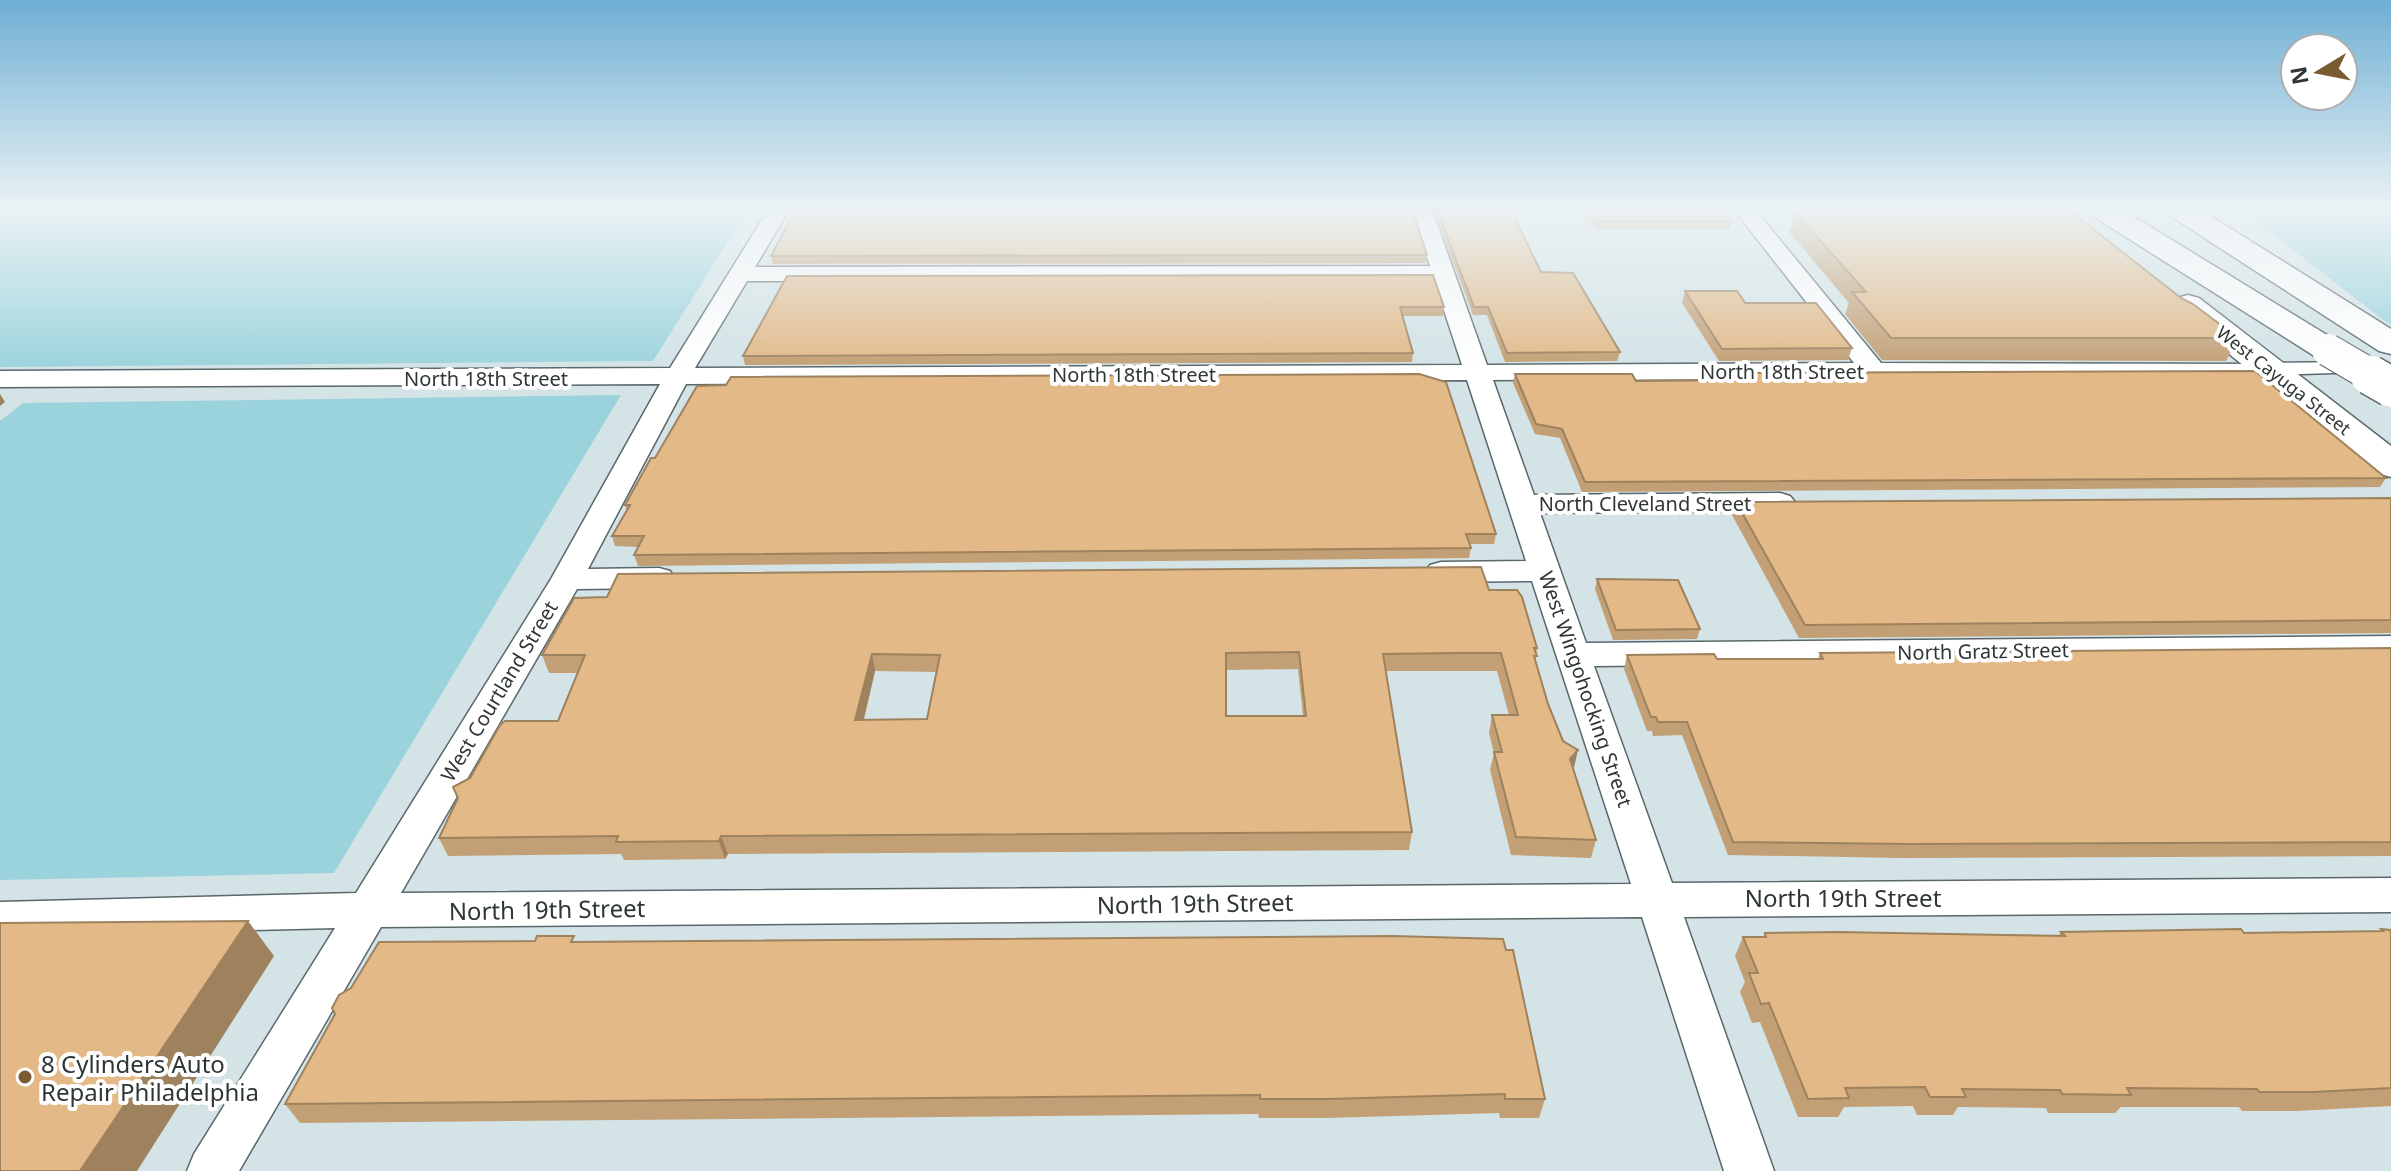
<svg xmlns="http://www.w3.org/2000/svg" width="2391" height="1171" font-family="'Noto Sans',sans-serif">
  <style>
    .green { fill: #9bd3dc }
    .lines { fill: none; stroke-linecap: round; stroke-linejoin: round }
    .pedestrian-casing { stroke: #59676a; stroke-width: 3 }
    .minor-casing { stroke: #59676a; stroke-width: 3 }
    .primary-casing { stroke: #59676a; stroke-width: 3 }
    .motorway-casing { stroke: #59676a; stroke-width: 3 }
    .pedestrian { fill: #fff; fill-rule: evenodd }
    .minor { fill: #fff; fill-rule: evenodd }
    .primary { fill: #fff; fill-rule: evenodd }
    .motorway { fill: #fff; fill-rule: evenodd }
    .motorway-bridge-far1-casing { stroke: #59676a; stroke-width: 34; stroke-linecap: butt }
    .motorway-bridge-casing { stroke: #59676a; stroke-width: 42; stroke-linecap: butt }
    .motorway-bridge-far1 { stroke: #fff; stroke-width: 32 }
    .motorway-bridge { stroke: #fff; stroke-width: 39 }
    .wall { fill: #c29f74; fill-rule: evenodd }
    .shaded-wall { fill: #9e825e }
    .building { fill: #e2b987; stroke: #9e825e; stroke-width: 2; fill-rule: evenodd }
    .poi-dot { fill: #7a5a30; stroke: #fff; stroke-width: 3 }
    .labels { text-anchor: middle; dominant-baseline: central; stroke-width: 8; stroke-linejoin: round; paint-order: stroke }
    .far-street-label { font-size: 18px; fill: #2f3637; stroke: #fff }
    .street-label { font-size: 20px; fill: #2f3637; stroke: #fff }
    .near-street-label { font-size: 24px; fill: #2f3637; stroke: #fff }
    .near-poi-label { font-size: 24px; fill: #2f3637; stroke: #fff; text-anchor: start }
  </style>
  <rect width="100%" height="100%" fill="#d3e3e6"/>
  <g class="green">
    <polygon points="0,207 750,207 653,361 0,367"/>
    <polygon points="2238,207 2391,207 2391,325 2382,319"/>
    <polygon points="621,395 334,873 0,880 0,421 23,403"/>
  </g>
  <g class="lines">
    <defs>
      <polygon id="pedestrian" points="2358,362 2365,364 2368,368 2365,372 2269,375 2259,369 2269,363"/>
      <path id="minor" d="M 770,207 L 791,207 L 755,267 L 1430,266 L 1411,207 L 1431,207 L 1487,365 L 1854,363 L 1732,207 L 1753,207 L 1881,363 L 2278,364 L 2282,369 L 2278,374 L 2269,377 L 1493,380 L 1534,495 L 1780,493 L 1790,496 L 1795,502 L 1790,508 L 1780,511 L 1540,513 L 1586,643 L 2391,636 L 2391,658 L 1594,666 L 1672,883 L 2391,878 L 2391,912 L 1684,917 L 1774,1171 L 1724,1171 L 1642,917 L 381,927 L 239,1171 L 187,1171 L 194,1154 L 335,928 L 0,936 L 0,902 L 356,893 L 551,579 L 660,384 L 0,387 L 0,371 L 670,368 ZM 1434,280 L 1462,365 L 695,368 L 747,281 ZM 1467,380 L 1526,561 L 1441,562 L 1430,565 L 1425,572 L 1430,579 L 1441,582 L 1532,581 L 1631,884 L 401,893 L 577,589 L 659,588 L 670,585 L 675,578 L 670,571 L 659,568 L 588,569 L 686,384 Z"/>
      <polygon id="primary" points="2188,295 2199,298 2391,446 2391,477 2377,473 2177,312 2172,305 2177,298"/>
      <g id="motorway">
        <polygon points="2084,207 2118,207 2340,343 2345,350 2340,357 2328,360 2316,357 2088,213"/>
        <polygon points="2162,207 2196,207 2391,329 2391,354 2379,351 2166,213"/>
      </g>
    </defs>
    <use href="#pedestrian" class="pedestrian-casing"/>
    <use href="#minor" class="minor-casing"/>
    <use href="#primary" class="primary-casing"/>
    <use href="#motorway" class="motorway-casing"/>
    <use href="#pedestrian" class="pedestrian"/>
    <use href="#minor" class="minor"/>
    <use href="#primary" class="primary"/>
    <use href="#motorway" class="motorway"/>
    <defs>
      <polyline id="motorway-bridge-far1" points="2328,350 2374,377"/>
      <polyline id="motorway-bridge" points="2370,375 2391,387"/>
    </defs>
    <use href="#motorway-bridge-far1" class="motorway-bridge-far1-casing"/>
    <use href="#motorway-bridge" class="motorway-bridge-casing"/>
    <use href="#motorway-bridge-far1" class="motorway-bridge-far1"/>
    <use href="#motorway-bridge" class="motorway-bridge"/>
  </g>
  <g class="wall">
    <polygon points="1432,207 1515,207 1517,223 1541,272 1620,352 1617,361 1505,362 1487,315 1473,315"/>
    <polygon points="1583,207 1721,207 1732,221 1730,229 1596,229"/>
    <polygon points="1922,207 2065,207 2181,298 2238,338 2226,361 1882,360 1845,314 1849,303 1789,232 1795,212 1926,211"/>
    <polygon points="1427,255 1426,263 773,264 771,256"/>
    <polygon points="787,276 1444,307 1443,316 1403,316 1413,353 1412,362 745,365 743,356"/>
    <polygon points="1685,291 1745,303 1852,348 1848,360 1719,361 1682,303"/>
    <polygon points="1735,373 2386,478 2380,487 1582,492 1560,438 1535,434 1513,383 1515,374 1636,381 1733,380"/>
    <polygon points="2391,498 2391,633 1799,638 1732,515 1736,502"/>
    <polygon points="625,505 1496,534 1494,544 1470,544 1471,548 1469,558 638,566 634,555 639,547 615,546 612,536 627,511"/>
    <polygon points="1597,579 1700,629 1697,639 1613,640 1595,589"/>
    <path d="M 1489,590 L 1537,648 L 1535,662 L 1548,704 L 1573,768 L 1596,840 L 1591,858 L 1511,855 L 1490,770 L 1494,753 L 1489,733 L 1492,715 L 1509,715 L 1497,671 L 1385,671 L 1412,832 L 1409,850 L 728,854 L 725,859 L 624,860 L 621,854 L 448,856 L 439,838 L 558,721 L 578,673 L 549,673 L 542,655 ZM 1298,669 L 1303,716 L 1226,716 L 1226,670 ZM 875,671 L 937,672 L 927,719 L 864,720 Z"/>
    <polygon points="2391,648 2391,856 1902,858 1728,855 1682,735 1653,736 1652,731 1647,731 1624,669 1627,655 1717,659 1818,659 1820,653"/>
    <polygon points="2381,929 2391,930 2391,1106 2295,1111 2242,1111 2239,1107 2121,1107 2115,1113 2048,1113 2046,1108 1958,1107 1953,1115 1917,1115 1913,1106 1844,1107 1838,1117 1798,1117 1760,1022 1752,1023 1740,992 1745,982 1735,956 1743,937 1763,937 1765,933 2059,935 2061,932 2244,933 2379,932"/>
    <polygon points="577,942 1545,1099 1539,1118 1500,1118 1499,1113 1326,1118 1259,1118 1258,1114 300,1123 285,1104"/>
  </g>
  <g class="shaded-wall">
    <polygon points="0,394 5,402 0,406"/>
    <polygon points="872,654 875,671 859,738 855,720"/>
    <polygon points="1578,750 1574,768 1570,759"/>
    <polygon points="721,836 728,854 725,859 719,841"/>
    <polygon points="248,921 274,956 137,1171 80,1171"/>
  </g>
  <g class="building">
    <polygon points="797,207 1411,207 1427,255 771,256"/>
    <polygon points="1436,207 1515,207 1517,223 1541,272 1573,273 1620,352 1507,353 1488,307 1474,307"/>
    <polygon points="1589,207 1721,207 1732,221 1597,221"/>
    <polygon points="1951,207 2065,207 2181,298 2193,304 2238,338 1891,338 1852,292 1866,292 1795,212 1955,211"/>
    <polygon points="1433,275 1444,307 1400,307 1413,353 743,356 787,276"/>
    <polygon points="1685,291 1737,291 1745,303 1816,303 1852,348 1722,349"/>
    <polygon points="2255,371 2386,478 1585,482 1562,429 1536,424 1515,374 1632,374 1636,381 1740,380 1735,373"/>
    <polygon points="1419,374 1446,382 1496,534 1466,534 1471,548 634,555 644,536 612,536 630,505 625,505 651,458 655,458 697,386 726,385 731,377"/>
    <polygon points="2391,498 2391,620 1805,625 1736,502"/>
    <path d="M 1481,567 L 1489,590 L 1517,590 L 1522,597 L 1537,648 L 1534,648 L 1537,656 L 1534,656 L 1548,704 L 1563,741 L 1578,750 L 1570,759 L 1596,840 L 1516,837 L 1494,752 L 1502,752 L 1492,715 L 1518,715 L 1501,653 L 1457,653 L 1383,654 L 1412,832 L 721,836 L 719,841 L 616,842 L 618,836 L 439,838 L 458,798 L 453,787 L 470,778 L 500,725 L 505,721 L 558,721 L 585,655 L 542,655 L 574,598 L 607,597 L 618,574 ZM 1299,652 L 1306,716 L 1226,716 L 1226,653 ZM 872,654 L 940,655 L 927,719 L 855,720 Z"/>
    <polygon points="1597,579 1678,580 1700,629 1616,630"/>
    <polygon points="2391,648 2391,842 1909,844 1733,842 1687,722 1658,722 1656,717 1651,717 1627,655 1714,654 1717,659 1823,659 1820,653"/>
    <polygon points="248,921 80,1171 0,1171 0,923"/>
    <polygon points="2241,929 2244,933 2383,931 2381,929 2391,930 2391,1088 2314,1092 2259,1092 2257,1089 2127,1088 2131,1095 2062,1094 2060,1090 1962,1089 1966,1097 1930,1097 1925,1087 1845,1088 1849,1098 1808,1099 1769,1003 1761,1004 1749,973 1758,973 1743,937 1766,937 1765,933 1838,932 2065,936 2061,932"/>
    <polygon points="537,936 574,936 571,942 1393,936 1503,939 1506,950 1513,950 1545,1099 1505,1099 1505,1094 1328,1099 1260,1099 1260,1095 285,1104 335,1014 332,1008 339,995 351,988 379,942 535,941"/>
  </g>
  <linearGradient id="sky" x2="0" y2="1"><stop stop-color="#6eafd4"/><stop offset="0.56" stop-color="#ebf2f4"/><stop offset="1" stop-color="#ebf2f4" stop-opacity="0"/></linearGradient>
  <rect width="2391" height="371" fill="url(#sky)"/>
  <circle class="poi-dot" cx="25" cy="1077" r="8"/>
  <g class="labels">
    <g class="far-street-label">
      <text transform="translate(2284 380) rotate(38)">West Cayuga Street</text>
    </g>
    <g class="street-label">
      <text x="1782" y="371">North 18th Street</text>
      <text x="1134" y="374">North 18th Street</text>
      <text x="486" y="378">North 18th Street</text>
      <text x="1645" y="503">North Cleveland Street</text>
      <text transform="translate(1983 651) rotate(-1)">North Gratz Street</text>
      <text transform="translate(1586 689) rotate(71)">West Wingohocking Street</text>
      <text transform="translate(499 691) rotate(-59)">West Courtland Street</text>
    </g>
    <g class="near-street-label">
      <text x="1843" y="897">North 19th Street</text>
      <text transform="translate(1195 903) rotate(-1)">North 19th Street</text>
      <text transform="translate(547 909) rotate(-1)">North 19th Street</text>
    </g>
    <g class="near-poi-label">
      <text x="41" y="1063">8 Cylinders Auto<tspan x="41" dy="28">Repair Philadelphia</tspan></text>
    </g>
  </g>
  <g transform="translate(2319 72) rotate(260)"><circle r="38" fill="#ffffff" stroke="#acafaf" stroke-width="2"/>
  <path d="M0-6L14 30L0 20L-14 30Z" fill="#7a5a30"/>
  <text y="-12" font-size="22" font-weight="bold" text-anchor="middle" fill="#2f3637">N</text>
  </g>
</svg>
